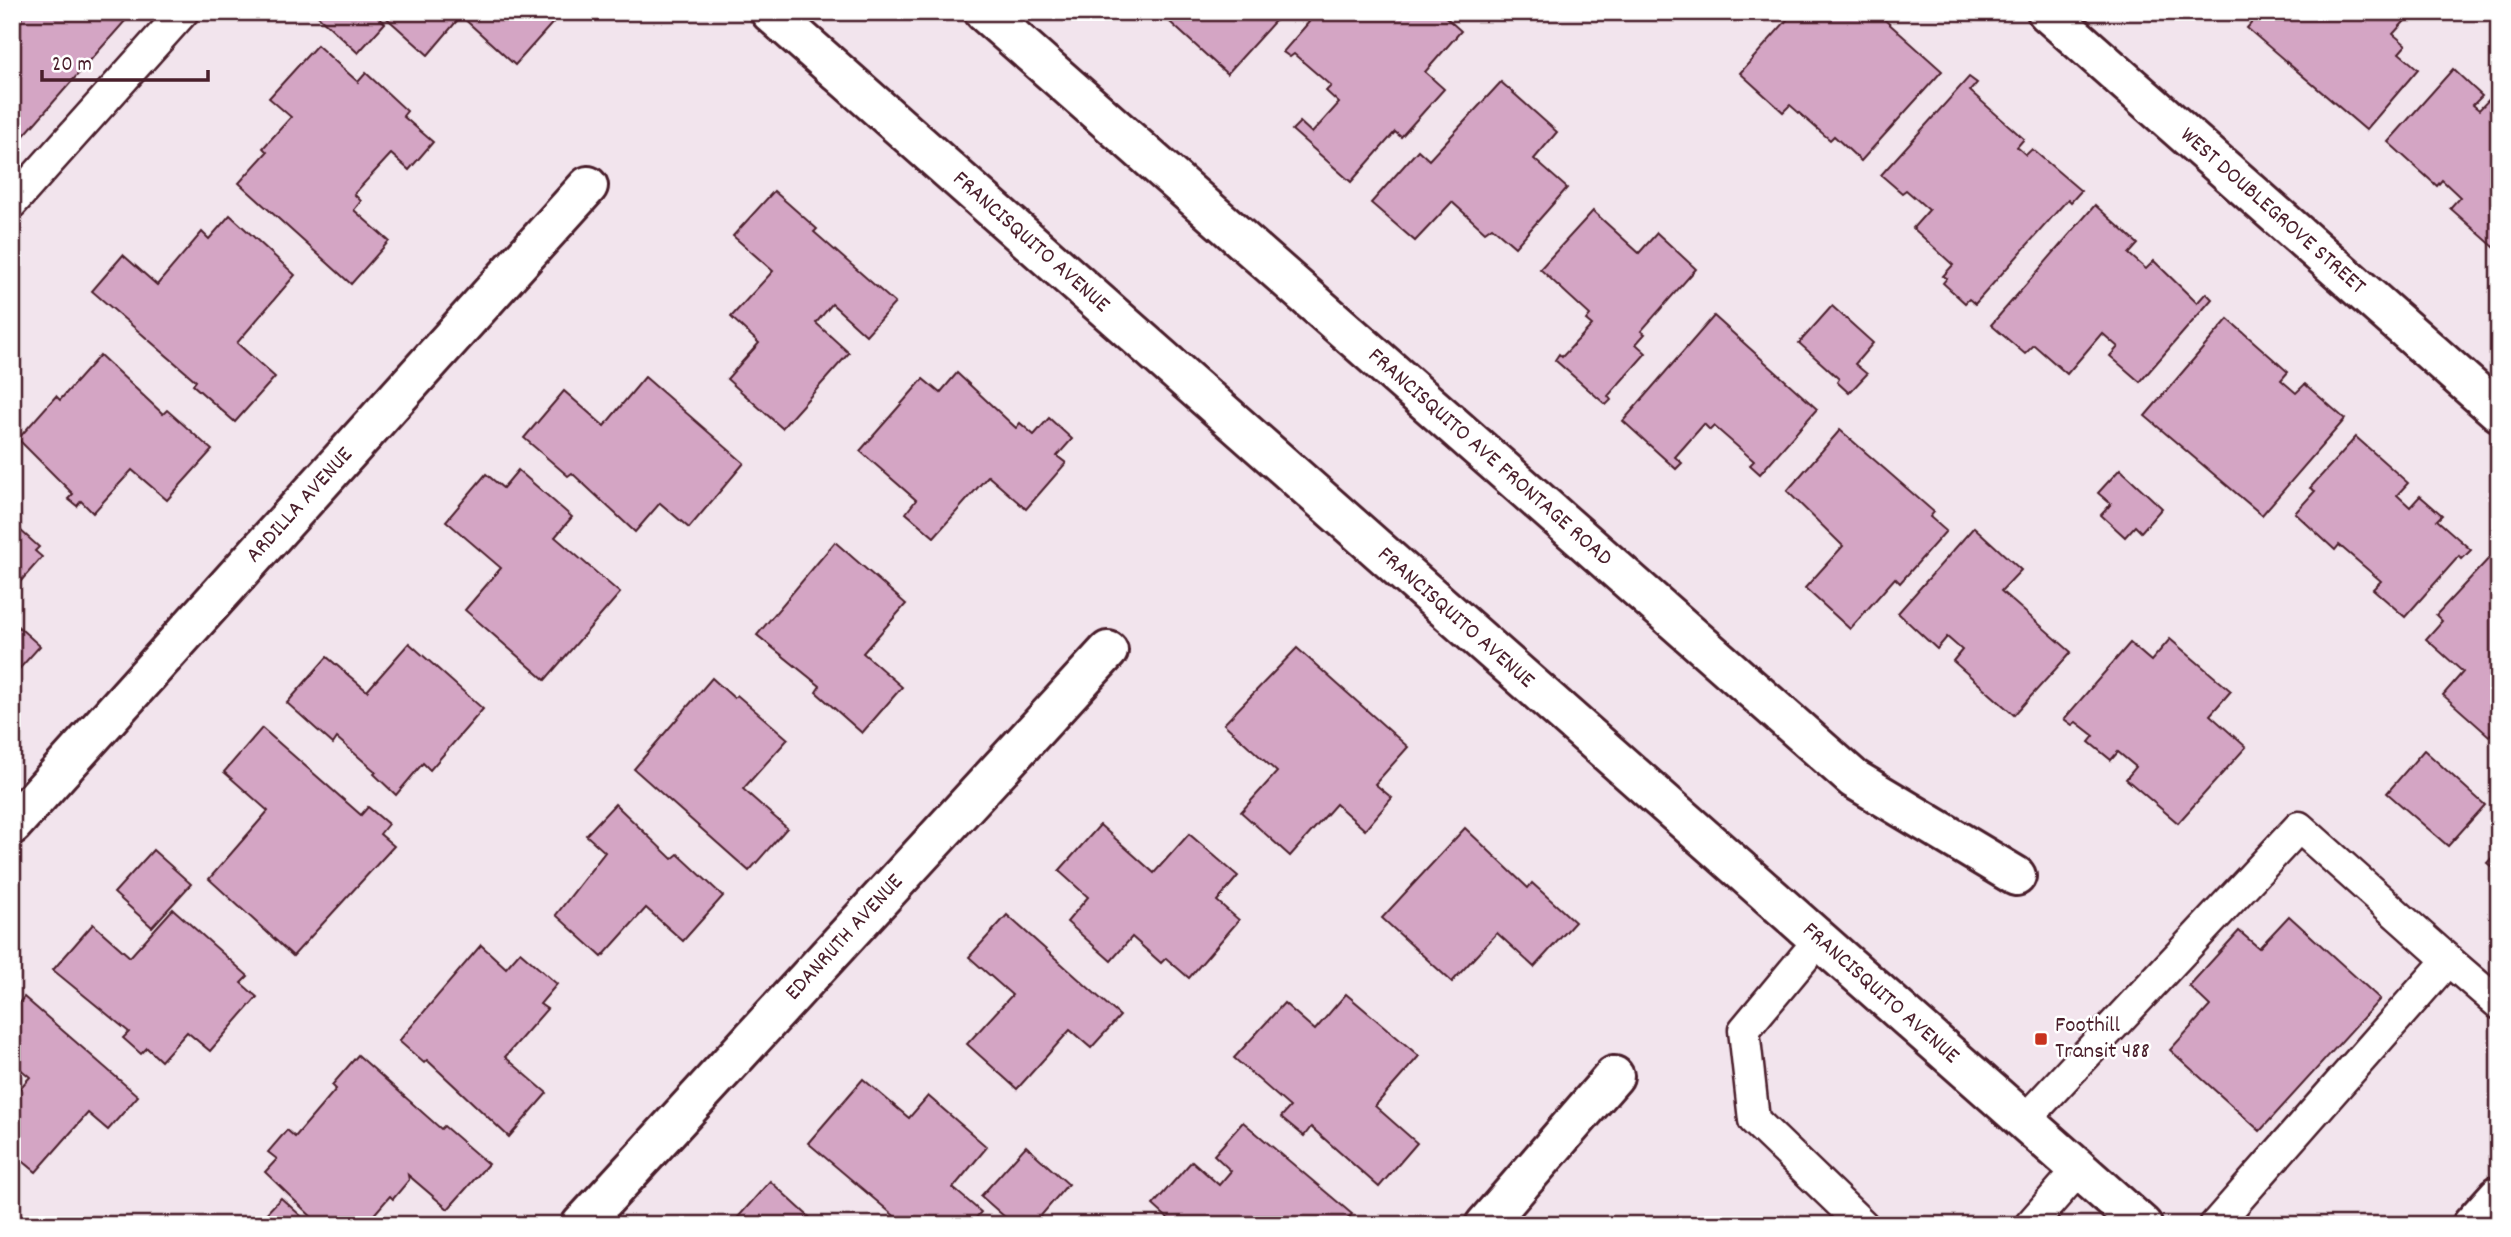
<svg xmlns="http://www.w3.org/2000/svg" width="2511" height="1237" font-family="Dekko,sans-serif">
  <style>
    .building { fill: #d4a5c4; stroke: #4a1f2b; stroke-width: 2 }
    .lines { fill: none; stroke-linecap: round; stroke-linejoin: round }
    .service-casing { stroke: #4a1f2b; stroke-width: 35 }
    .minor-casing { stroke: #4a1f2b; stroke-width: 44 }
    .tertiary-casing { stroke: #4a1f2b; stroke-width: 44 }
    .service { stroke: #fff; stroke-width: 30 }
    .minor { stroke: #fff; stroke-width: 38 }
    .tertiary { stroke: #fff; stroke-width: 38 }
    .poi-dot { fill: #c8321e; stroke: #fff; stroke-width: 2.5 }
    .labels { text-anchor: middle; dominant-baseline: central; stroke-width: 5; stroke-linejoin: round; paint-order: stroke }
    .street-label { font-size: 23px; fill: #4a1f2b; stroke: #fff }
    .poi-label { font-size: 23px; fill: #4a1f2b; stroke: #fff; text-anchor: start }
  </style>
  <rect width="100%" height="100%" fill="#f2e4ed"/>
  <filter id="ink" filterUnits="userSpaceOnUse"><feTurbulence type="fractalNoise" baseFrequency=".0143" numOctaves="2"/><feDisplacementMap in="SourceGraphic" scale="14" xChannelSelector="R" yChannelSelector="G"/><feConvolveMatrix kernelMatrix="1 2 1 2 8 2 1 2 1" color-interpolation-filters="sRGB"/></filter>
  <g filter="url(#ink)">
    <g class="building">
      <polygon points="22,12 133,12 12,149 12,31 21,21"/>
      <polygon points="319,12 551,12 557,18 515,65 461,16 428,55 381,13 378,17 385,23 358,53 317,15"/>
      <polygon points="1159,12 1283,12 1227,74"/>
      <polygon points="1298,12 1440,12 1461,31 1425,72 1444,89 1401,137 1395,132 1351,182 1292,130 1300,122 1312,133 1339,103 1326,91 1331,86 1294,54 1290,57 1283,52 1309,22"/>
      <polygon points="1794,12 1876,12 1942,71 1861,161 1834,136 1830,140 1790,105 1783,112 1740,73"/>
      <polygon points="2261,12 2413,12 2393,34 2406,45 2399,53 2418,69 2366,130 2247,28"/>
      <polygon points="317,45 358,82 366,73 407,111 403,116 433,142 409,170 391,154 354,194 361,201 354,210 389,241 351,284 239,183 267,152 263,148 291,117 269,98"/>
      <polygon points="2453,69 2482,96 2473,105 2479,110 2499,89 2499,244 2495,248 2450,208 2460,197 2442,180 2437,186 2388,142"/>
      <polygon points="1969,77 1977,83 1970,91 2024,139 2017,147 2026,155 2032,149 2081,191 2071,202 2068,199 1975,304 1969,299 1965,303 1943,283 1947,278 1943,276 1953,265 1913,228 1929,210 1906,190 1902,193 1881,175"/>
      <polygon points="1501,82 1557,132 1534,159 1567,188 1515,247 1492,227 1485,232 1452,202 1415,241 1371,203 1418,150 1429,160"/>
      <polygon points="774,191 817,229 814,232 895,303 866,335 832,304 816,323 849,353 782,428 727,379 759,343 731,317 773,271 733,236"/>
      <polygon points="2095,205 2138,244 2129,254 2146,269 2154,261 2197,303 2206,293 2212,299 2140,382 2110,356 2118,347 2102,333 2067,374 2034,345 2025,354 1991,325"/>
      <polygon points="1593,211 1639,253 1657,233 1696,269 1641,331 1645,334 1636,344 1646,353 1608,396 1611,400 1606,405 1555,360 1559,354 1562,357 1592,325 1586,320 1590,315 1540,269"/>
      <polygon points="230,215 295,275 237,343 275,377 235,422 193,385 196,381 92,291 123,255 157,285 202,232 209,239"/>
      <polygon points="1832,306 1873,343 1855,364 1867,374 1849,393 1837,382 1839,379 1799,343"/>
      <polygon points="1714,316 1817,409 1760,474 1750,465 1754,461 1714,426 1710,430 1704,424 1675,457 1682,463 1676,469 1623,421"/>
      <polygon points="2228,319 2288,372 2281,380 2296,393 2305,384 2345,419 2262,515 2145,416"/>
      <polygon points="100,355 163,414 167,410 212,450 167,500 132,470 93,513 81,501 77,506 68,499 73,494 18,439 56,396 60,400"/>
      <polygon points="957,373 1016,428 1020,423 1034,435 1049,418 1072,439 1057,456 1066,463 1026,509 988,476 934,537 906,513 916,500 860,451 923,379 940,393"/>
      <polygon points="645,377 744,463 689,528 660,503 635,532 572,473 568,476 524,438 564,391 604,426"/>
      <polygon points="1840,430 1934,512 1930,517 1946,531 1900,583 1895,578 1850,629 1805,588 1843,546 1787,491"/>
      <polygon points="2356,437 2408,483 2397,495 2410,507 2420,496 2442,515 2437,520 2471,550 2462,559 2459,556 2405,617 2373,589 2381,581 2339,545 2335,550 2295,513 2315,491 2310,488"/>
      <polygon points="2120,469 2162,508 2141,532 2135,526 2125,537 2101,515 2111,504 2098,493"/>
      <polygon points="518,470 572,517 555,537 620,593 545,680 465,610 501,568 446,521 486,474 503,488"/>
      <polygon points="1974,527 2021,570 2001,591 2071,652 2014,715 1953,661 1962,650 1947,637 1937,649 1898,613"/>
      <polygon points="20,530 39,547 35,551 42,557 12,591 12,531 16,534"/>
      <polygon points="835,542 906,604 863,653 902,687 862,733 816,692 820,686 757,635"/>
      <polygon points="2492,555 2499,561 2499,726 2489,736 2443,695 2463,672 2426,639 2442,621 2436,615"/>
      <polygon points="12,621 40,646 12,677"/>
      <polygon points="2170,639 2231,691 2210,715 2246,747 2178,823 2126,779 2136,767 2118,752 2111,760 2089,742 2094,736 2076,722 2072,725 2064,719 2130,643 2151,661"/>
      <polygon points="409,643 483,709 430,770 423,763 396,795 374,774 376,772 337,738 333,744 287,703 327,657 367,691"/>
      <polygon points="1297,648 1408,747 1375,784 1392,798 1365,830 1336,804 1290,856 1241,812 1277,772 1224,724"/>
      <polygon points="712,678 734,698 737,695 788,739 743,789 787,828 749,871 634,769"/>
      <polygon points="262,728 361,815 368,807 388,824 380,834 394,846 293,956 209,879 268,811 224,772"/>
      <polygon points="2424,750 2485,805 2448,846 2387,793"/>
      <polygon points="615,804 672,859 678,854 723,896 683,941 646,908 602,957 556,915 605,852 586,835"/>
      <polygon points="1100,825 1154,873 1189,834 1238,876 1217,901 1239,920 1189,978 1166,958 1161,963 1132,937 1111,961 1067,922 1088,897 1059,871"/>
      <polygon points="1465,828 1528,888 1532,883 1575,922 1534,967 1497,933 1452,982 1382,918"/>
      <polygon points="153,850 191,884 152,927 114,893"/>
      <polygon points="2499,850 2499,873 2487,863"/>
      <polygon points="173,909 248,976 241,983 257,997 210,1051 187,1032 161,1061 147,1048 141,1054 123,1038 129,1032 53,970 93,924 130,957"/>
      <polygon points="1007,915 1120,1016 1091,1048 1070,1030 1017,1089 967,1044 1012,995 969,957"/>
      <polygon points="2289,916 2380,999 2260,1131 2170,1050 2210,1006 2189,986 2239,931 2259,948"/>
      <polygon points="481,945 506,968 520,952 557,984 540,1004 547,1009 505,1057 547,1093 509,1137 427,1060 424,1063 399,1041"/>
      <polygon points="1346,994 1419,1056 1375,1106 1417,1143 1379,1187 1311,1127 1304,1136 1281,1117 1290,1107 1234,1058 1284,1003 1315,1030"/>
      <polygon points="24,997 138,1096 108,1130 88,1113 36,1172 12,1152 12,1097 30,1077 12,1062 12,1011"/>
      <polygon points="358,1055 441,1129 444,1126 488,1164 448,1209 408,1175 409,1180 393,1199 390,1196 365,1225 320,1225 265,1172 277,1159 268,1152 287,1130 295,1137 336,1089 332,1085"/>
      <polygon points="863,1079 909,1118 928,1096 987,1147 953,1188 981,1212 970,1225 905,1225 808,1143"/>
      <polygon points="1243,1122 1352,1214 1342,1225 1175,1225 1153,1205 1192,1161 1219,1185 1231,1171 1214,1155"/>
      <polygon points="1026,1146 1068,1184 1033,1225 1014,1225 981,1196"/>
      <polygon points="770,1181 818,1225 732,1224"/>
      <polygon points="281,1198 311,1225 251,1225 257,1217 260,1220"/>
    </g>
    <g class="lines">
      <defs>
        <g id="service">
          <polyline points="12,203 183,12"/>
          <polyline points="1819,940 1744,1030 1754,1120 1863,1225"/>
          <polyline points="2448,960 2499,1004"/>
          <polyline points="2024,1121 2299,827 2448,960 2215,1225"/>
          <polyline points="2030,1225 2079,1169"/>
        </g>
        <g id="minor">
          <path id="s1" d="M 984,12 L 1854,779 L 2016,876"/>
          <path id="s2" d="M 2047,12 L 2499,412"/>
          <path id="s3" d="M 12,825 L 588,186"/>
          <path id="s4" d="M 581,1225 L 1108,651"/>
          <polyline points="1485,1225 1614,1076"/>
        </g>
        <g id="tertiary">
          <path id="s5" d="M 770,12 L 2142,1225"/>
          <polyline points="2472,1225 2499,1195"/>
        </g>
      </defs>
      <use href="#service" class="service-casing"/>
      <use href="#minor" class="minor-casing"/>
      <use href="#tertiary" class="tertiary-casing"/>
      <use href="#service" class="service"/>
      <use href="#minor" class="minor"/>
      <use href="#tertiary" class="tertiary"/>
    </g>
  </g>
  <rect class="poi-dot" x="2034" y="1032" width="14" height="14" rx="3.5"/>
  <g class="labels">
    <g class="street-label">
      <text stroke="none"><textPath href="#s2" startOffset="301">WEST DOUBLEGROVE STREET</textPath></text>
      <text stroke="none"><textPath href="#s5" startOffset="348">FRANCISQUITO AVENUE</textPath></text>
      <text stroke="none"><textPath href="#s1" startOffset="674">FRANCISQUITO AVE FRONTAGE ROAD</textPath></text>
      <text stroke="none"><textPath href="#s3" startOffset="430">ARDILLA AVENUE</textPath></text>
      <text stroke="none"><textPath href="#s5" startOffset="915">FRANCISQUITO AVENUE</textPath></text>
      <text stroke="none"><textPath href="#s4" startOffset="390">EDANRUTH AVENUE</textPath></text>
      <text stroke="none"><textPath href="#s5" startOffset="1482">FRANCISQUITO AVENUE</textPath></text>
    </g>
    <g class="poi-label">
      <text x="2055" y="1026">Foothill<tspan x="2055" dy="26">Transit 488</tspan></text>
    </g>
  </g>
  <rect width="2511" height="1237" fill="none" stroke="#fff" stroke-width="42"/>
  <rect x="21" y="21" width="2469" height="1195" fill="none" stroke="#4a1f2b" stroke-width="2.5" filter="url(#ink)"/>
  <path d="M42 70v10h166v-10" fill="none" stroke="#4a1f2b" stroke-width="3.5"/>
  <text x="52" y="70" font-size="21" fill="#4a1f2b" stroke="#ffffff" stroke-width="5" paint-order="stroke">20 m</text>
</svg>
